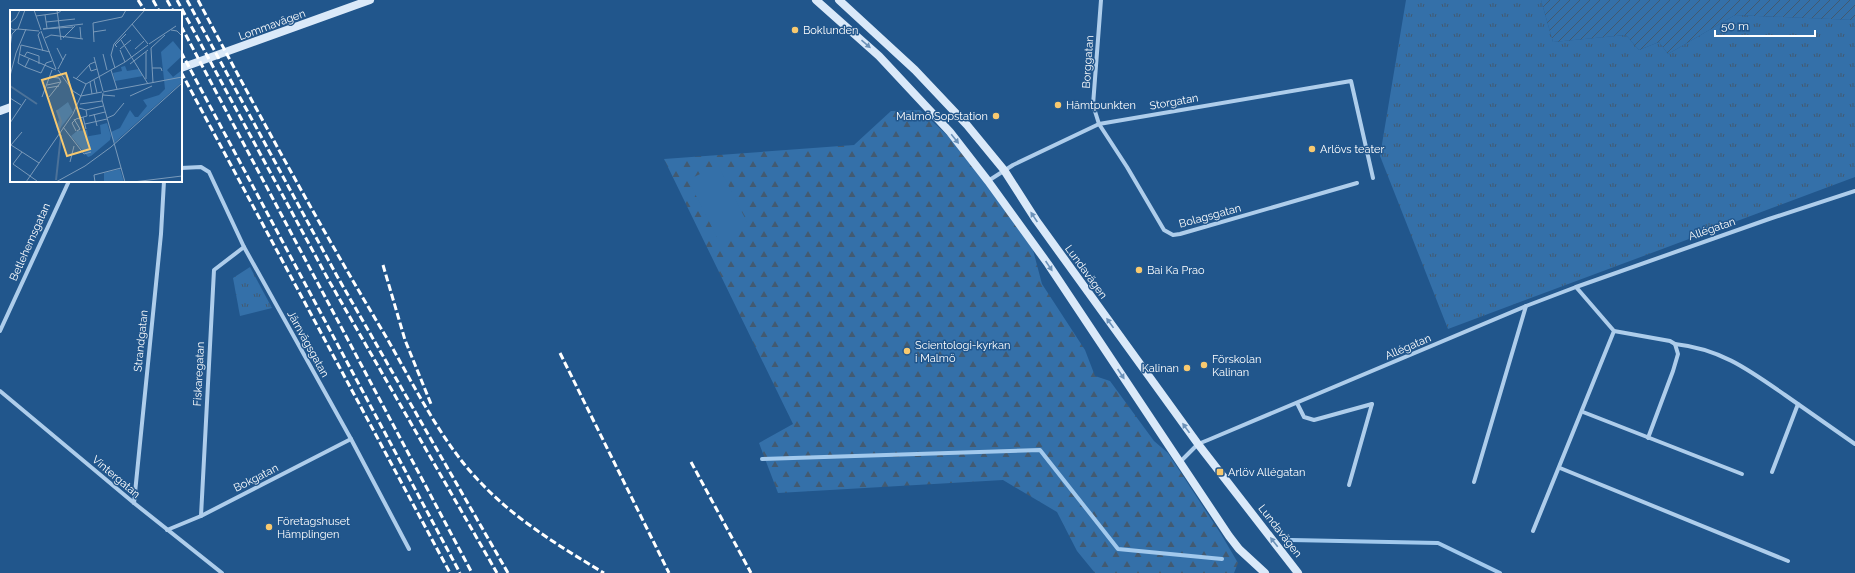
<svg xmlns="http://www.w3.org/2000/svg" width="1855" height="573" font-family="Raleway,sans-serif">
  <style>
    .forest { fill: url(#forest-firs) }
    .park { fill: url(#park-tufts) }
    .garden { fill: url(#garden-furrows) }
    .pitch { fill: #3470a9 }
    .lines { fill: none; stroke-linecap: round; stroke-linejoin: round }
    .stream { stroke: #a2c9ed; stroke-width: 4 }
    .street { stroke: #aecdeb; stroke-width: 4 }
    .secondary { stroke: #dae9f9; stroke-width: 8 }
    .rail { stroke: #fff; stroke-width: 3; stroke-dasharray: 7 3; stroke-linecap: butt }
    .oneway { fill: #6b91b8 }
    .poi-dot { fill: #f8c96f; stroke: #21568c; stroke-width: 1.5 }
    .labels { text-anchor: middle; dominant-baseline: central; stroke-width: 3; stroke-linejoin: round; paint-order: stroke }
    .street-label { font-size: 11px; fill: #fff; stroke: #21568c }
    .poi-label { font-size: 11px; fill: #fff; stroke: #21568c; text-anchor: start }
    .inset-river { fill: none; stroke: #4c7299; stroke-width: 2 }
    .inset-road { fill: none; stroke: #7a9aba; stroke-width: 1 }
    .view { fill: #f8c96f; fill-opacity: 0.15; stroke: #f8c96f; stroke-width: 2 }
    .inset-edge { fill: none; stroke: #fff; stroke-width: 2 }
  </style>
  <defs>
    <pattern id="forest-firs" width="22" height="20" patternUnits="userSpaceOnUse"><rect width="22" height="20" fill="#3470a9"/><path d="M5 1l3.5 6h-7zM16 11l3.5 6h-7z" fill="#425a71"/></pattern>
    <pattern id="park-tufts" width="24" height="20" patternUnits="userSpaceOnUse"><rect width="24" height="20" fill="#3470a9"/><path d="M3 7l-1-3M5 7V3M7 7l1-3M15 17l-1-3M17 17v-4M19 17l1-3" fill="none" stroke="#425a71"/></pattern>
    <pattern id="garden-furrows" width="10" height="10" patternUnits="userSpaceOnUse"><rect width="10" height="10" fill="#3470a9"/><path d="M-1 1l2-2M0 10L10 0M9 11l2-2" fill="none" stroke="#425a71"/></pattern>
  </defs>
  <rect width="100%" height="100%" fill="#21568c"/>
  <polygon class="forest" points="920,110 948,136 984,181 1033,250 1042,284 1085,350 1095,376 1110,381 1154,441 1168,453 1221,534 1238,563 1234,573 1095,573 1077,551 1057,512 1003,480 778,493 759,443 793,424 664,159 854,145 891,111"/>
  <g class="park">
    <polygon points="1406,0 1541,0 1553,42 1626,35 1639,50 1659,42 1668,54 1735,15 1855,20 1855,177 1448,329 1380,156"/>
    <polygon points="250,267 272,308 240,316 233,278"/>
  </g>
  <polygon class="garden" points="1541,0 1855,0 1855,20 1735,15 1668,54 1659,42 1639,50 1626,35 1553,42"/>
  <polygon class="pitch" points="718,165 749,226 719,241 688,180"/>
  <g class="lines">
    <g class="stream">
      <polyline points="762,459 1040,450 1118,549 1222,559"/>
      <polyline points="1291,540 1438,543 1500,573"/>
    </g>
    <g class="street">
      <polyline points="1101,0 1093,105 1099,124 1127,167 1164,230 1173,235 1180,234 1357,183"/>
      <polyline points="181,168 201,167 209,172 244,247 351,439 409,549"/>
      <polyline points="988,181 1013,165 1099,124 1351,81 1373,178"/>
      <polyline points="0,331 69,181"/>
      <polyline points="1614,331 1670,341 1675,344 1678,354 1673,371 1648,438"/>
      <path d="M 1675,344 C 1721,349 1749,370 1785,395 C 1808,411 1832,428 1855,444"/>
      <polyline points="0,391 134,503 222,573"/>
      <polyline points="1297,403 1304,417 1314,420 1372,404"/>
      <polyline points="1583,412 1742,474"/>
      <polyline points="1180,462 1198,444 1208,440 1526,306 1576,287 1769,219 1855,191"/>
      <polyline points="1560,468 1788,561"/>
      <polyline points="1772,472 1798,404"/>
      <polyline points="1474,482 1526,306"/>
      <polyline points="1349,485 1372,404"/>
      <polyline points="134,503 161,234 164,181"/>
      <polyline points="201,516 214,270 244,247"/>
      <polyline points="167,530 201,516 351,439"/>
      <polyline points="1533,531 1614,331 1576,287"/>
    </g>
    <g class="secondary">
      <polyline points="816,0 879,56 950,132 988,181 1048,264 1229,536 1239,549 1265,573"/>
      <polyline points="839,0 915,70 967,125 1004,170 1036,220 1198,444 1298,573"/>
      <polyline points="181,68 370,0"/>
      <polyline points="0,111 11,107"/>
    </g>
    <g class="rail">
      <polyline points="138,0 145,11"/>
      <polyline points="153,0 159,11"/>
      <polyline points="167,0 173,11"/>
      <polyline points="177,0 328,279 497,573"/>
      <polyline points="187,0 337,276 508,573"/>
      <path d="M 198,0 C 258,113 319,225 385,335 C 413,383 441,442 480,482 C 516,520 559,546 604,573"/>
      <polyline points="181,26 472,573"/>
      <polyline points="181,52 460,573"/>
      <polyline points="181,72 450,573"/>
      <polyline points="383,265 405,340 431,404"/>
      <polyline points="560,353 669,573"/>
      <polyline points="691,462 751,573"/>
    </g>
  </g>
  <defs><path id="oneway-solid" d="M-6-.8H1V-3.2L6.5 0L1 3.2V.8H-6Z"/></defs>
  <g class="oneway">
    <use href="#oneway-solid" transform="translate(866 44) rotate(41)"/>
    <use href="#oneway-solid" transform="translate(955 139) rotate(51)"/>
    <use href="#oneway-solid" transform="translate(1034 217) rotate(-124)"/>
    <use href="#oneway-solid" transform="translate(1049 266) rotate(56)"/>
    <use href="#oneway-solid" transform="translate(1110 323) rotate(-126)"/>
    <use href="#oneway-solid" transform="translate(1121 374) rotate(56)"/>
    <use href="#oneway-solid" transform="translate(1186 428) rotate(-126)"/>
    <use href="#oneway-solid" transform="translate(1274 542) rotate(-128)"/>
  </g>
  <g class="poi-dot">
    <circle cx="795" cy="30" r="4"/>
    <circle cx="1058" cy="105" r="4"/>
    <circle cx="996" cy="116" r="4"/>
    <circle cx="1312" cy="149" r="4"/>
    <circle cx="1139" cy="270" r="4"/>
    <circle cx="907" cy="351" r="4"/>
    <circle cx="1204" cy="365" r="4"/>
    <circle cx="1187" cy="368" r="4"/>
    <rect x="1216" y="468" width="8" height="8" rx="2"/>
    <circle cx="269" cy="527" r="4"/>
  </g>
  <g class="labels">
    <g class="street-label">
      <text transform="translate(272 25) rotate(-20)">Lommavägen</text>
      <text transform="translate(1088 62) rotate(-86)">Borggatan</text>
      <text transform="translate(1174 102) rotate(-10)">Storgatan</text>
      <text transform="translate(1210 216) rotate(-15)">Bolagsgatan</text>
      <text transform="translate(1712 229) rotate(-19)">Allégatan</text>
      <text transform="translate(30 242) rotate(-66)">Betlehemsgatan</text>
      <text transform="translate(1086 272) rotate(54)">Lundavägen</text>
      <text transform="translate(141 341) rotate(-84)">Strandgatan</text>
      <text transform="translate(308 344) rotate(61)">Järnvägsgatan</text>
      <text transform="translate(1408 347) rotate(-23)">Allégatan</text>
      <text transform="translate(199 374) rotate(-87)">Fiskaregatan</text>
      <text transform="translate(116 477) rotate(40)">Vintergatan</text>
      <text transform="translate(256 478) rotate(-27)">Bokgatan</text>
      <text transform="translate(1280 531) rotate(52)">Lundavägen</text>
    </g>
    <g class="poi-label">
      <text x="803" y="30">Boklunden</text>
      <text x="1066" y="105">Hämtpunkten</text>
      <text x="988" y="116" text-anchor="end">Malmö Sopstation</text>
      <text x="1320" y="149">Arlövs teater</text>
      <text x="1147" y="270">Bai Ka Prao</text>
      <text x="915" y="345">Scientologi-kyrkan<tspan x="915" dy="13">i Malmö</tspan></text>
      <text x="1212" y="359">Förskolan<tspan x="1212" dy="13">Kalinan</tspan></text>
      <text x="1179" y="368" text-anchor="end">Kalinan</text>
      <text x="1228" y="472">Arlöv Allégatan</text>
      <text x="277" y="521">Företagshuset<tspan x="277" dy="13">Hämplingen</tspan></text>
    </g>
  </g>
  <g transform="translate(10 10)">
    <rect width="172" height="172" fill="#21568c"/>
    <path d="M 110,159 L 114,172 L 94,172 L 94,163 Z" fill="#3470a9"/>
    <path d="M 58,92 L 63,102 L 48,121 L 46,116 L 49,110 L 46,101 Z" fill="#3470a9"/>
    <path d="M 115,56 L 117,61 L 129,59 L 133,66 L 105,71 L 103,63 L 112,61 L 111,57 Z" fill="#3470a9"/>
    <path d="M 163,31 L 172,42 L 172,46 L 157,60 L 163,67 L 172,60 L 172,72 L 104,133 L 101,122 L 110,118 L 120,100 L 125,107 L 128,107 L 137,96 L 133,90 L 149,85 L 155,79 L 151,42 ZM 77,120 L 81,146 L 78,147 L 61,126 L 67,121 Z" fill="#3470a9"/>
    <path d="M 97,113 L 101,126 L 100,130 L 81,146 L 74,127 L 91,124 L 90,115 Z" fill="#3470a9"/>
    <path class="inset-river" d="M 0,76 L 27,94M 47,100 L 51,111 L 49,120M 46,170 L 51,125"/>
    <path class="inset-road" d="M 24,0 L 31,20M 47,0 L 51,30M 35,5 L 37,18M 26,6 L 48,3 L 52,0M 36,12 L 65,9M 0,13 L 6,8 L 10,0M 122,14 L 138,34M 63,17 L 33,19 L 73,14M 70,17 L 71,29M 0,18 L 4,20 L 8,19 L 15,0M 8,19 L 29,21M 161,20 L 167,21 L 172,26M 31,21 L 46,59M 30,22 L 28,25 L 33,41M 83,22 L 96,20M 35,28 L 41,25 L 73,29M 53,28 L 65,16M 111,30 L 138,74M 84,32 L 83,13 L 112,7 L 116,0M 139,34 L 166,16M 0,37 L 2,24 L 6,20M 107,37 L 105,35 L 116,24M 47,38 L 53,50M 141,38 L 155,25M 141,38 L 143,73M 110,39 L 121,30M 125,39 L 134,31M 110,40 L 115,52M 136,42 L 136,69M 9,44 L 46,60M 93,44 L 97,60M 14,47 L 17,42 L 29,46 L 29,54M 84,47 L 93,81M 19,49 L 15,57 L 31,63 L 36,53 L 42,51M 120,54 L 138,40M 79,55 L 81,61 L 87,59M 15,57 L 8,53 L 11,35 L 40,42M 105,58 L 101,45 L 104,34 L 135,0M 142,58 L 151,58 L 152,61M 48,59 L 56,44M 48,60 L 63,81 L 71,86M 101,60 L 107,79M 0,66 L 6,43 L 16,19M 40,67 L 49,68 L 51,72M 63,67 L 76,74M 66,69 L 80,54 L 85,52M 84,70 L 87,83M 80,72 L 82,84M 37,75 L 51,72M 37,78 L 49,76M 93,82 L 172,67M 93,83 L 92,90 L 115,172M 93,85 L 105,86M 71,86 L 92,82M 120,86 L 142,76M 32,87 L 42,60M 39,87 L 51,72M 0,88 L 11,95M 70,94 L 92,91M 69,98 L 76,100 L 93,96M 84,104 L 87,116M 79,106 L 95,102M 73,107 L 76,119M 97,108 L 104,105 L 114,93M 64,109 L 70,119 L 67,121M 0,113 L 16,89M 75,114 L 97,109M 53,117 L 74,144 L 81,142M 66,121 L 62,113 L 66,109 L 77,106 L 76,100M 12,122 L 1,135 L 12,142M 60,152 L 64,136M 27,171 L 3,154 L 12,142 L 29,153M 16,172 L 63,104 L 76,74 L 115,52 L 138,35M 46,172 L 75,156 L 101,137 L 172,73M 85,172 L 84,165 L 111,158M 123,172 L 172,166"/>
    <path class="view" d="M 56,63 L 80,139 L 57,146 L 32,70 Z"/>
    <rect width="172" height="172" class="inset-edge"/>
  </g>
  <path d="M1715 30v6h100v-6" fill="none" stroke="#ffffff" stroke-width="2"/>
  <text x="1721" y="30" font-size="12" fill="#ffffff" stroke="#21568c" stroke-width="3" paint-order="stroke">50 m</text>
</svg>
